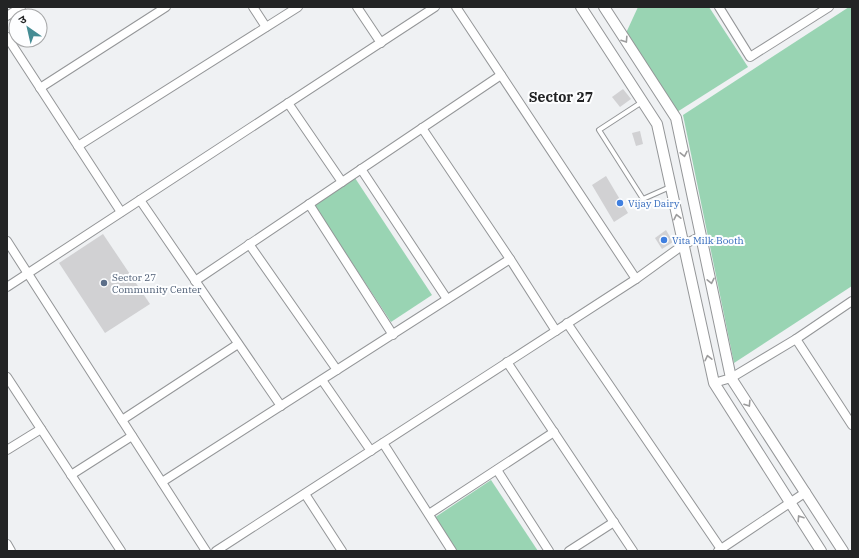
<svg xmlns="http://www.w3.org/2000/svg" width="859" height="558" font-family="'IBM Plex Serif','Noto Sans Devanagari',serif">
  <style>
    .green { fill: #99d4b3 }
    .building { fill: #d1d1d3 }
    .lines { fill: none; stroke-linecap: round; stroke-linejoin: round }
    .service-casing { stroke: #949698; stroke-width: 6 }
    .minor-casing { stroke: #949698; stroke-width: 10 }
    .tertiary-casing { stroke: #949698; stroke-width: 12 }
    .service { stroke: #fff; stroke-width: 4 }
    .minor { stroke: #fff; stroke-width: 8 }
    .tertiary { stroke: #fff; stroke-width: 10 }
    .oneway { stroke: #9c9c9d }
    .shop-dot { fill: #3f7fe0; stroke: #fdfeff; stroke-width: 1.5 }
    .service-dot { fill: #5c6f8a; stroke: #fdfeff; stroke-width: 1.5 }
    .labels { text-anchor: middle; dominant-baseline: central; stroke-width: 4; stroke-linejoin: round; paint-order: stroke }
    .shop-label { font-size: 10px; fill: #366cbe; stroke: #fdfeff; text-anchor: start }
    .service-label { font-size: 10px; fill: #4e5e75; stroke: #fdfeff; text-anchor: start }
    .district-label { font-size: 14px; font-weight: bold; fill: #232425; stroke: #fdfeff }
  </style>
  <rect width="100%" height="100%" fill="#eff1f3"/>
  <g class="green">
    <polygon points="638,7 709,7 748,67 677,112 626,33"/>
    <polygon points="849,7 852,7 852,286 734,363 683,115"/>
    <polygon points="355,178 432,295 391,322 314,205"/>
    <polygon points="491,480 538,551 456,551 434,518"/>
  </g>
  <g class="building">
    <polygon points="623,89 631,99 620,107 612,97"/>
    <polygon points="640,131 643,144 636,146 632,133"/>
    <polygon points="606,176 628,213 614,222 592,185"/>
    <polygon points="666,230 673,242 662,249 655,238"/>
    <polygon points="103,234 150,304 105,333 59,263"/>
  </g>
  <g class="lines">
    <defs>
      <polyline id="service" points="642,102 599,130 643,199 670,187"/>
      <g id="minor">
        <polyline points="253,7 266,27"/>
        <polyline points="357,7 381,43"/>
        <polyline points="456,7 636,279"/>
        <polyline points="719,7 750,57 829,7"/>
        <polyline points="7,16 21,7"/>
        <polyline points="7,37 121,212"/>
        <polyline points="40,88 166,7"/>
        <polyline points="288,103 342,182"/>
        <polyline points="422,128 510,259"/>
        <polyline points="78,146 298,7"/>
        <polyline points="361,169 447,299"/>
        <polyline points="140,200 281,406"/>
        <polyline points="309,204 393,335"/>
        <polyline points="7,241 206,551"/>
        <polyline points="249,244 337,370"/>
        <polyline points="195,281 501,75"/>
        <polyline points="7,287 435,7"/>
        <polyline points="567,323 721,549"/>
        <polyline points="796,339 852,425"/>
        <polyline points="507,362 633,551"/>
        <polyline points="7,377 121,551"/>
        <polyline points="322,380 371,451"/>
        <polyline points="714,383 731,378 796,339 852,301"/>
        <polyline points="122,420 238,344"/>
        <polyline points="383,443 452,551"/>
        <polyline points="7,450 41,429"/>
        <polyline points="497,470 549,551"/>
        <polyline points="71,475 132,436"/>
        <polyline points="162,482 510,259 556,331"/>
        <polyline points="305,494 342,551"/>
        <polyline points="429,514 554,432"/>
        <polyline points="7,544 11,551"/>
        <polyline points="216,551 636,279 683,245 701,236"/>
        <polyline points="569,551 614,522"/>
        <polyline points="718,551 806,492"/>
      </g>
      <g id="tertiary">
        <polyline points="581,7 657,124 714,383 821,551"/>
        <polyline points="604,7 676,118 731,378 843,551"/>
      </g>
    </defs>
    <use href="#service" class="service-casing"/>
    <use href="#minor" class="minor-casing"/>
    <use href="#tertiary" class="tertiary-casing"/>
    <use href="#service" class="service"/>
    <use href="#minor" class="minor"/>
    <use href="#tertiary" class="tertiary"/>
  </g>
  <defs><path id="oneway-chevron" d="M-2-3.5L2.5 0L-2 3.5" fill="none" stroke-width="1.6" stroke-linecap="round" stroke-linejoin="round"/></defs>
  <g class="oneway">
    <use href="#oneway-chevron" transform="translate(625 40) rotate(57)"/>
    <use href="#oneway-chevron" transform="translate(684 154) rotate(78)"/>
    <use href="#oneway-chevron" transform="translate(677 217) rotate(-102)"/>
    <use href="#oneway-chevron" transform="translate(711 281) rotate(78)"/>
    <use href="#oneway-chevron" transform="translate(708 358) rotate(-103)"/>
    <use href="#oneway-chevron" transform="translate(748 404) rotate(57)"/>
    <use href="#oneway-chevron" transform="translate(800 518) rotate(-123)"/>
  </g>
  <g class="shop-dot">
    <circle cx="620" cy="203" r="4"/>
    <circle cx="664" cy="240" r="4"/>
  </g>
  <circle class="service-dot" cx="104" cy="283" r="4"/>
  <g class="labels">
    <g class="shop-label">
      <text x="628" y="203">Vijay Dairy</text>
      <text x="672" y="240">Vita Milk Booth</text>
    </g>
    <g class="service-label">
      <text x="112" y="277">Sector 27<tspan x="112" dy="12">Community Center</tspan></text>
    </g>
    <g class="district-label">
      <text x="561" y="97">Sector 27</text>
    </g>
  </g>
  <rect width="859" height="558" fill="none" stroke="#232425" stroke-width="16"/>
  <g transform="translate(28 28) rotate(326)"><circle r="19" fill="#fdfeff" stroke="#a6a7a8"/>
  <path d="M0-3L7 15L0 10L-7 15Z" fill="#458c94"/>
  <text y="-6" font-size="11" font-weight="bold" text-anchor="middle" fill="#232425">उ</text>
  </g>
</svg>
